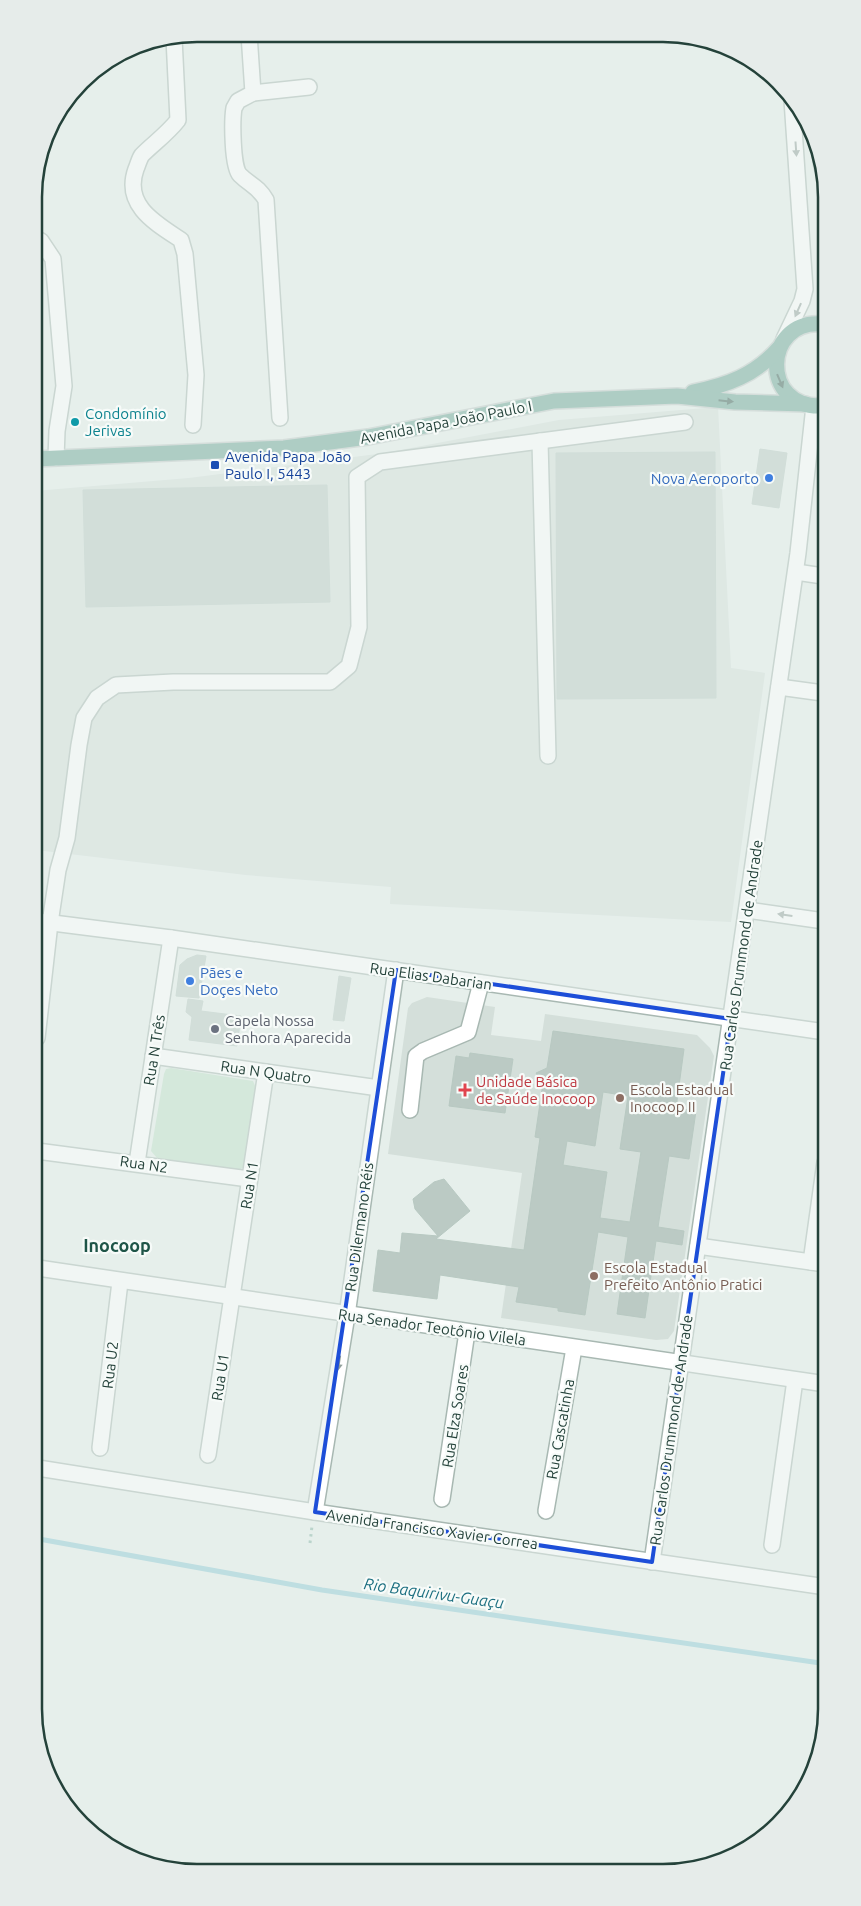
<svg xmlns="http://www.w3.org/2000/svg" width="861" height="1906" font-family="Ubuntu,sans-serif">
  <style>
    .built { fill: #d4dfda }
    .green { fill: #bfe0c8 }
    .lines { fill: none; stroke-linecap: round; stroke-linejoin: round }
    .stream { stroke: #8ec9d4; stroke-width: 5 }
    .building { fill: #bbcac4; stroke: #b8c9c2; fill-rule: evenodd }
    .minor-casing { stroke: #a8b8b2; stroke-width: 18 }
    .major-casing { stroke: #c2cac8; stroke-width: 18 }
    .path { stroke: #86b3a5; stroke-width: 3; stroke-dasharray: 2.5 4; stroke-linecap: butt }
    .minor { stroke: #fff; stroke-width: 15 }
    .major { stroke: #6aa596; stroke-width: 15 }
    .oneway { fill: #92a09c }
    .oneway2 { fill: #365b51 }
    .marked { fill: none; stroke: #1d4ed8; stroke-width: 4; stroke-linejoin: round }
    .culture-dot { fill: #0f9aa8; stroke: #f7fbf9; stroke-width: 2 }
    .transit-dot { fill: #1a4fb4; stroke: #f7fbf9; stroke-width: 2 }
    .shop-dot { fill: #3f7fe0; stroke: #f7fbf9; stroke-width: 2 }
    .worship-dot { fill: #6b7280; stroke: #f7fbf9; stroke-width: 2 }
    .health-dot { fill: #e0444e; stroke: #f7fbf9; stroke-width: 2 }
    .education-dot { fill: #8d6e63; stroke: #f7fbf9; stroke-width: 2 }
    .labels { text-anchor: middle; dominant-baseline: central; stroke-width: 4.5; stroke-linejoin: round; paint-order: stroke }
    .culture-label { font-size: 15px; fill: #0d838f; stroke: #f7fbf9; text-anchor: start }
    .street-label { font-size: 15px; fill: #24423a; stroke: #f7fbf9 }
    .transit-label { font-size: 15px; fill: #164399; stroke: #f7fbf9; text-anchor: start }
    .shop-label { font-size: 15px; fill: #366cbe; stroke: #f7fbf9; text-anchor: end }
    .worship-label { font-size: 15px; fill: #5b616d; stroke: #f7fbf9; text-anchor: start }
    .health-label { font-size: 15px; fill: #be3a42; stroke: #f7fbf9; text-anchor: start }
    .education-label { font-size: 15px; fill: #785e54; stroke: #f7fbf9; text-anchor: start }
    .water-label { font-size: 16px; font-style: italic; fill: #1c6f80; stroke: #f7fbf9 }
    .quarter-label { font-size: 18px; font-weight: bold; fill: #1f5548; stroke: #f7fbf9 }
    .rim { fill: none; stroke: #24423a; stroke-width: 2.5 }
  </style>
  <rect width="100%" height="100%" fill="#e6efeb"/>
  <g class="built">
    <polygon points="718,407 731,668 765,673 731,922 390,904 391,887 246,875 36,850 35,491 189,478 385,453 559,420"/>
    <polygon points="427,997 495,1007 491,1035 541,1041 545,1014 697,1035 710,1048 714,1056 674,1331 668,1339 656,1340 501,1318 522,1173 388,1154 408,1008 412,1003"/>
  </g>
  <polygon class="green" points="171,1068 253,1081 257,1090 245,1166 238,1171 157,1158 151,1151 164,1074 166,1069"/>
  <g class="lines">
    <polyline class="stream" points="39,1539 322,1590 827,1664"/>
  </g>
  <g class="building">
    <polygon points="760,449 787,453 779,508 752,504"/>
    <polygon points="715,452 716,698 557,699 556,453"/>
    <polygon points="327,485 330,602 86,607 83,490"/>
    <polygon points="197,955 206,956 199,998 176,996 180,965 187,959"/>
    <polygon points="339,976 351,978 344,1021 333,1020"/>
    <polygon points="188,999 203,1001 201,1011 241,1016 237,1046 189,1040 192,1017 186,1012"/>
    <path d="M 553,1031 L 684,1049 L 676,1108 L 696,1111 L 689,1159 L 669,1156 L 658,1227 L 684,1231 L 682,1245 L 656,1241 L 645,1318 L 617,1314 L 628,1237 L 598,1232 L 585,1315 L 558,1311 L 558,1308 L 516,1302 L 519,1287 L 440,1275 L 437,1299 L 373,1291 L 378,1250 L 400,1253 L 402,1233 L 438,1236 L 415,1209 L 413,1199 L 434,1182 L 444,1179 L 470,1211 L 436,1239 L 524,1250 L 540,1138 L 535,1137 L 543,1083 L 536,1073 L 547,1068 ZM 603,1092 L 628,1096 L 620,1149 L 641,1152 L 630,1222 L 600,1218 L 607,1172 L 563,1165 L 567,1141 L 595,1146 Z"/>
    <polygon points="470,1053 513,1059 505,1113 449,1106 456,1056 469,1058"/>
  </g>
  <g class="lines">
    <defs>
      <g id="minor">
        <path d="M 249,34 L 253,93 L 238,101 L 234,108 C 232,120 232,167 240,175 C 250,185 258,186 266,200 L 280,418"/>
        <path d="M 174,38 L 178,120 C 167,134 154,143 142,155 C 139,159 138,165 136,169 C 123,205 155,223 181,240 L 185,254 L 196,375 L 193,425"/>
        <polyline points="253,93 309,87"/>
        <polyline points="820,152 822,167"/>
        <polyline points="34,237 41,241 53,259 64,386 57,431 56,458"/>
        <polyline points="784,339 802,301 805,289 792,100"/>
        <polyline points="540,441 548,756"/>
        <polyline points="796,572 823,576"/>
        <polyline points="779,687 823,693"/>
        <polyline points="747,910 824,921"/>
        <polyline points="37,921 171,938 825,1032"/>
        <polyline points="37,1038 50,923 58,870 67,838 79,745 84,718 97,698 116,685 173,682 330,682 349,666 359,627 357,477 380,462 685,422"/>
        <polyline points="153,1056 379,1088"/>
        <polyline points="410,1110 416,1056 423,1051 468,1032 481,983"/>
        <polyline points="37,1151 249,1179"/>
        <polyline points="137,1163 171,938"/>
        <polyline points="698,1246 825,1264"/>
        <polyline points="811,1262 825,1162"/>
        <polyline points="38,1268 826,1384"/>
        <polyline points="100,1448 120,1282"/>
        <polyline points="208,1455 266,1072"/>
        <polyline points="38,1468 315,1512 826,1587"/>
        <polyline points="442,1499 467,1332"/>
        <polyline points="546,1511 574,1348"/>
        <polyline points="315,1512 347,1315 396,970"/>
        <polyline points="772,1545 795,1380"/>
        <polyline points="652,1562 798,553 814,406"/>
      </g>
      <g id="major">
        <path d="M 822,324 C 763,319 760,409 822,406"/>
        <path d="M 693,392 C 728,385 755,375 779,348"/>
        <polyline points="35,459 284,448 368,437 554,401 677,396 735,402 805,404"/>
      </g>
    </defs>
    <use href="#minor" class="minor-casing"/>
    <use href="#major" class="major-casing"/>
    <polyline class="path" points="310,1543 312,1526"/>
    <use href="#minor" class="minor"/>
    <use href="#major" class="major"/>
  </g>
  <defs><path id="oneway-solid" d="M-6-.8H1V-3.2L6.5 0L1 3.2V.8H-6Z" transform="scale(1.25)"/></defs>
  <g class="oneway">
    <use href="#oneway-solid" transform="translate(796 149) rotate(86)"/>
    <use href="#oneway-solid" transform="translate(798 310) rotate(114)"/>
    <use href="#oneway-solid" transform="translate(785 915) rotate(-172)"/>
    <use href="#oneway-solid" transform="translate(339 1363) rotate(99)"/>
  </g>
  <g class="oneway2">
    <use href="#oneway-solid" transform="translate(780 381) rotate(67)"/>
    <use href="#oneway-solid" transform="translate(726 401) rotate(6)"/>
  </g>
  <path d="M0 0H861V1906H0ZM 396,970 L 731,1019 L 652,1562 L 315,1512 Z" fill="#e6efeb" fill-opacity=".55" fill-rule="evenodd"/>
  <path class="marked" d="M 396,970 L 731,1019 L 652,1562 L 315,1512 Z"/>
  <circle class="culture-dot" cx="75" cy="422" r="5"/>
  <rect class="transit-dot" x="210" y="460" width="10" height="10" rx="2.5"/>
  <g class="shop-dot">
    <circle cx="769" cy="478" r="5"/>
    <circle cx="190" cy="981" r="5"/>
  </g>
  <circle class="worship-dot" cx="215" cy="1029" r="5"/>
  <path class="health-dot" d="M462.5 1082.5h5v5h5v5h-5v5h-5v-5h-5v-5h5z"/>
  <g class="education-dot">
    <circle cx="620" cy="1098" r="5"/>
    <circle cx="594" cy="1276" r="5"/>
  </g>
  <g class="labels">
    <g class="culture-label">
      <text x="85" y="413">Condomínio<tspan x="85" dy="17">Jerivas</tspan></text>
    </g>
    <g class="street-label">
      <text transform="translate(446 422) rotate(-11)">Avenida Papa João Paulo I</text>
      <text transform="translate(741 955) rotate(-82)">Rua Carlos Drummond de Andrade</text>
      <text transform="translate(431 976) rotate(8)">Rua Elias Dabarian</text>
      <text transform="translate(154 1050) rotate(-81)">Rua N Três</text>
      <text transform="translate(266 1072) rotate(8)">Rua N Quatro</text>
      <text transform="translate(144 1164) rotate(8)">Rua N2</text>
      <text transform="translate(249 1185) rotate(-81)">Rua N1</text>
      <text transform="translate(359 1227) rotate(-82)">Rua Dilermano Réis</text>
      <text transform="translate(432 1327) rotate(8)">Rua Senador Teotônio Vilela</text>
      <text transform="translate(110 1365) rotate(-83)">Rua U2</text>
      <text transform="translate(220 1377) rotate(-81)">Rua U1</text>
      <text transform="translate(455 1416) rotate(-81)">Rua Elza Soares</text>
      <text transform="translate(560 1429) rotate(-80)">Rua Cascatinha</text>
      <text transform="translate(671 1430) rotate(-82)">Rua Carlos Drummond de Andrade</text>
      <text transform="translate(432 1529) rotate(8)">Avenida Francisco Xavier Correa</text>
    </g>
    <g class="transit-label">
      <text x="225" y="456">Avenida Papa João<tspan x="225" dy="17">Paulo I, 5443</tspan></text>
    </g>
    <g class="shop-label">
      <text x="759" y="478">Nova Aeroporto</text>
      <text x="200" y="972" text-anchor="start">Pães e<tspan x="200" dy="17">Doçes Neto</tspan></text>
    </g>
    <g class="worship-label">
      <text x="225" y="1020">Capela Nossa<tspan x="225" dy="17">Senhora Aparecida</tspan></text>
    </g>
    <g class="health-label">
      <text x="476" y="1081">Unidade Básica<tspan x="476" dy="17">de Saúde Inocoop</tspan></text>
    </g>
    <g class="education-label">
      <text x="630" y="1089">Escola Estadual<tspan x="630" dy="17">Inocoop II</tspan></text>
      <text x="604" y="1267">Escola Estadual<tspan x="604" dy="17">Prefeito Antônio Pratici</tspan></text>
    </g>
    <g class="water-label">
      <text transform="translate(434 1593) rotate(8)">Rio Baquirivu-Guaçu</text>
    </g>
    <g class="quarter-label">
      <text x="117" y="1245">Inocoop</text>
    </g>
  </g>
  <path d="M0 0H861V1906H0ZM197 42H663A155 155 0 0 1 818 197V1709A155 155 0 0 1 663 1864H197A155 155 0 0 1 42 1709V197A155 155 0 0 1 197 42Z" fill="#e6ecea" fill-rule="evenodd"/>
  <path class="rim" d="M197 42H663A155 155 0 0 1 818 197V1709A155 155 0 0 1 663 1864H197A155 155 0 0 1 42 1709V197A155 155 0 0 1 197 42Z"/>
</svg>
